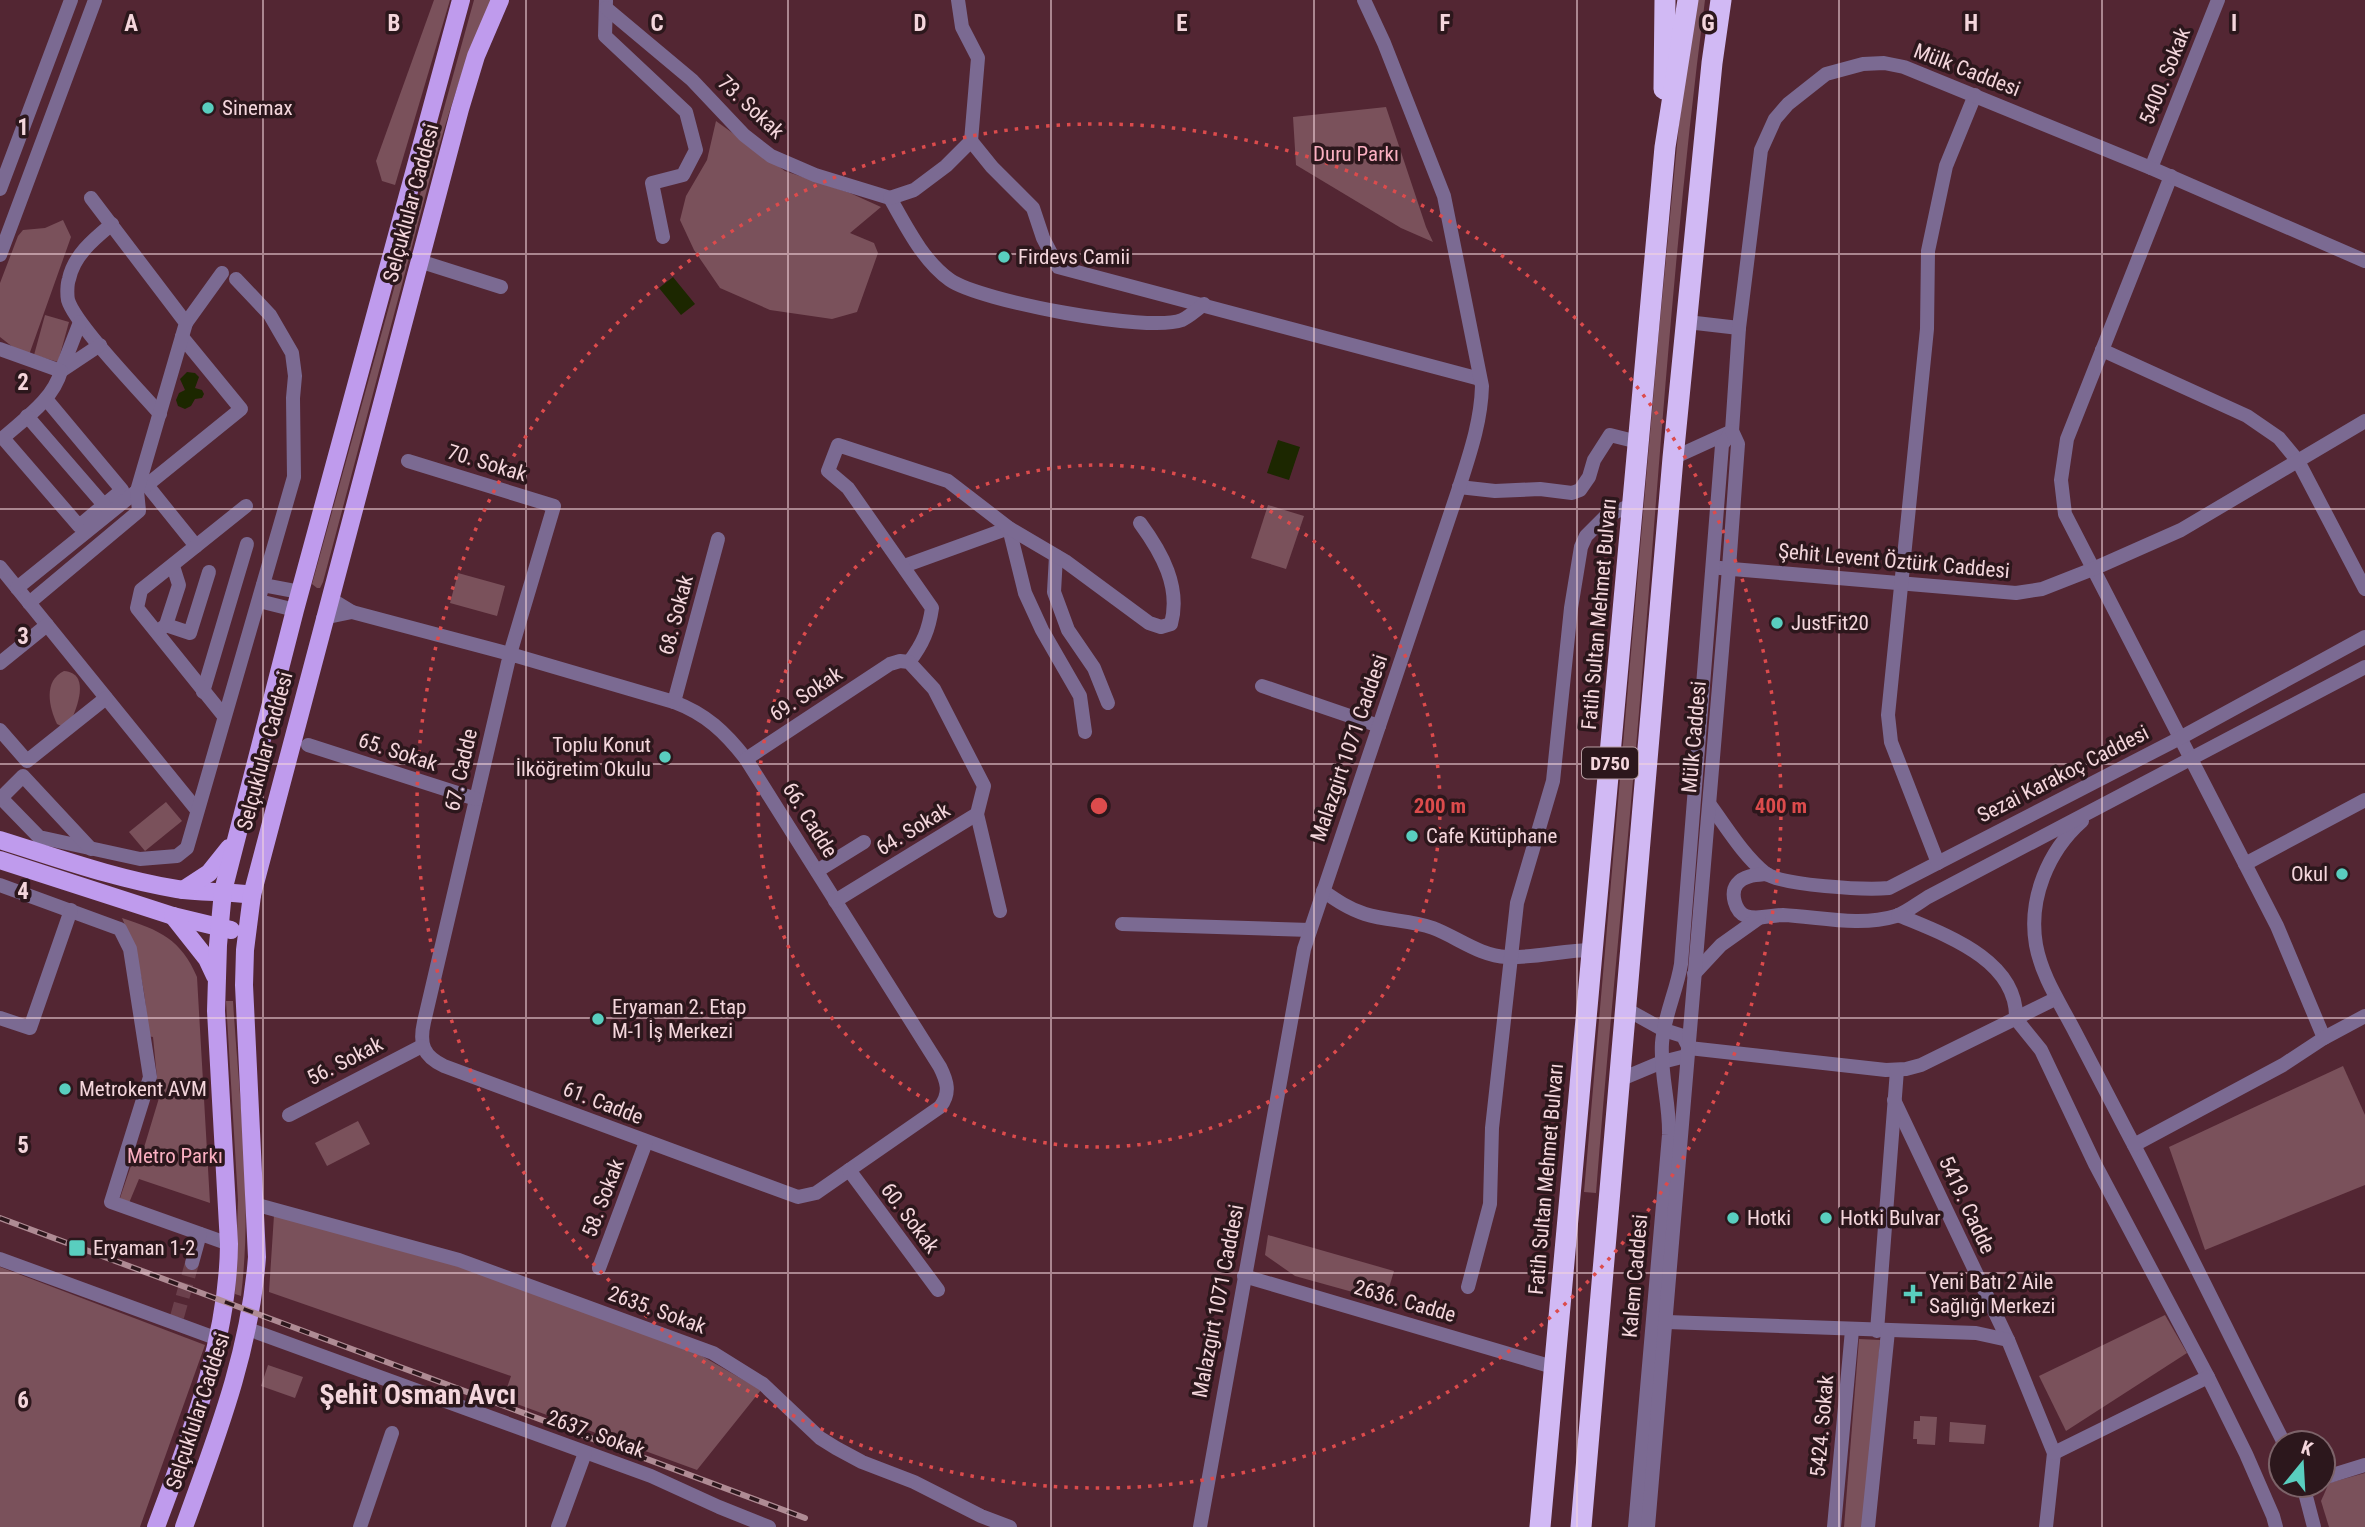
<svg xmlns="http://www.w3.org/2000/svg" width="2365" height="1527" font-family="'Roboto Condensed',sans-serif">
  <style>
    .green { fill: #7a515b }
    .water { fill: #1c2700 }
    .lines { fill: none; stroke-linecap: round; stroke-linejoin: round }
    .minor-tunnel { stroke: #6b404c; stroke-width: 14; stroke-dasharray: 14 7; stroke-linecap: butt }
    .minor { stroke: #7b6a92; stroke-width: 14 }
    .major { stroke: #bf9bed; stroke-width: 18 }
    .highway { stroke: #d1b9f4; stroke-width: 21 }
    .rail-casing { stroke: #af8b94; stroke-width: 6 }
    .rail { stroke: #2c171c; stroke-width: 3.5; stroke-dasharray: 10; stroke-linecap: butt }
    .grid { fill: none; stroke: #f4d6dc; stroke-width: 2; stroke-opacity: 0.55 }
    .ring { fill: none; stroke: #dc4b4c; stroke-width: 3.5; stroke-dasharray: 3.5 7 }
    .poi-dot { fill: #59cebf; stroke: #2c171c; stroke-width: 2.5 }
    .labels { text-anchor: middle; dominant-baseline: central; stroke-width: 7; stroke-linejoin: round; paint-order: stroke }
    .shield { fill: #2c171c; stroke: #b89da2; stroke-width: 2 }
    .shield-label { font-size: 19px; font-weight: bold; fill: #f4d6dc }
    .street-label { font-size: 21px; fill: #f4d6dc; stroke: #2c171c }
    .poi-label { font-size: 21px; fill: #f4d6dc; stroke: #2c171c; text-anchor: start }
    .park-label { font-size: 21px; fill: #fbb0c2; stroke: #2c171c }
    .district-label { font-size: 28px; font-weight: bold; fill: #f4d6dc; stroke: #2c171c }
    .grid-label { font-size: 23px; text-anchor: middle; font-weight: bold; fill: #f4d6dc; stroke: #2c171c; stroke-width: 7; stroke-linejoin: round; paint-order: stroke }
    .centre { fill: #dc4b4c; stroke: #2c171c; stroke-width: 3.5 }
    .ring-label { font-size: 21px; text-anchor: middle; font-weight: bold; fill: #dc4b4c; stroke: #2c171c; stroke-width: 7; stroke-linejoin: round; paint-order: stroke }
  </style>
  <rect width="100%" height="100%" fill="#532633"/>
  <g class="green">
    <polygon points="434,0 450,0 395,185 382,181 376,161"/>
    <path d="M 474,0 L 492,0 C 454,81 432,171 409,258 C 380,366 352,474 323,582 L 320,588 L 317,588 L 312,584 Z"/>
    <path d="M 1695,0 L 1705,0 C 1675,229 1660,459 1641,689 C 1627,857 1609,1025 1596,1193 L 1584,1192 L 1659,331 L 1679,124 Z"/>
    <polygon points="1386,107 1426,227 1433,242 1401,228 1296,165 1293,117"/>
    <polygon points="716,121 785,171 850,193 881,207 850,233 874,243 878,253 857,312 832,319 770,310 720,288 694,250 680,220 686,196 707,160"/>
    <polygon points="63,220 71,237 29,355 14,348 0,337 0,283 18,236 23,230 45,228"/>
    <polygon points="45,315 69,322 58,362 34,355"/>
    <polygon points="1268,505 1304,516 1286,569 1251,558"/>
    <polygon points="458,573 505,586 497,616 450,603"/>
    <path d="M 64,671 C 91,673 77,708 70,723 L 63,727 L 57,724 C 49,707 43,681 64,671 Z"/>
    <polygon points="166,802 182,821 145,851 129,832"/>
    <path d="M 122,918 C 159,930 181,939 197,977 L 210,1203 L 139,1179 L 129,1203 L 120,1198 L 136,1151 L 143,1151 L 159,1098 L 153,1037 L 147,1036 C 148,996 138,954 122,918 Z"/>
    <path d="M 226,1001 L 233,1001 C 239,1099 253,1198 241,1296 L 235,1294 L 238,1200 Z"/>
    <polygon points="2343,1066 2365,1115 2365,1185 2205,1250 2169,1147"/>
    <polygon points="358,1121 370,1144 327,1166 315,1143"/>
    <polygon points="274,1215 450,1263 695,1352 761,1390 697,1470 503,1399 511,1376 269,1292"/>
    <polygon points="1268,1235 1394,1271 1385,1301 1295,1276 1265,1255"/>
    <polygon points="0,1267 205,1345 140,1527 0,1527"/>
    <polygon points="2165,1315 2187,1353 2066,1431 2039,1376"/>
    <polygon points="1859,1339 1880,1340 1866,1527 1844,1527"/>
    <polygon points="268,1365 303,1377 295,1398 261,1386"/>
    <polygon points="1920,1416 1937,1417 1935,1445 1917,1444 1917,1439 1913,1439 1914,1421 1920,1421"/>
    <polygon points="1950,1422 1986,1425 1984,1444 1949,1442"/>
    <polygon points="2365,1473 2365,1527 2329,1527 2321,1501 2329,1483"/>
  </g>
  <g class="water">
    <polygon points="673,277 695,304 681,315 659,288"/>
    <polygon points="187,372 195,373 199,377 195,388 202,390 204,394 202,398 195,399 191,406 185,409 178,406 176,400 179,393 185,390 180,379"/>
    <polygon points="1278,440 1300,447 1289,480 1267,473"/>
  </g>
  <g class="lines">
    <polyline class="minor-tunnel" points="177,1317 192,1263"/>
    <g class="minor">
      <polyline points="606,1 605,36 686,112 696,150 683,175 652,183 663,237"/>
      <polyline points="606,8 692,80 744,135 771,156 815,175 890,198"/>
      <polyline points="971,141 992,167 1033,208 1043,238 1058,267 1480,379"/>
      <polyline points="2151,168 2218,0"/>
      <polyline points="2171,176 2067,439 2061,480 2065,514 2277,926 2324,1038"/>
      <polyline points="0,189 71,0"/>
      <path d="M 890,198 C 906,226 923,261 950,280 C 980,301 1148,333 1182,320 C 1190,316 1197,310 1204,304"/>
      <polyline points="890,198 914,190 946,166 971,141 978,58 962,27 958,0"/>
      <path d="M 112,224 C 94,239 74,255 69,279 C 67,284 67,295 68,300 C 75,324 140,391 160,414"/>
      <polyline points="0,255 95,0"/>
      <polyline points="419,261 501,287"/>
      <polyline points="80,322 61,371 100,345"/>
      <polyline points="1687,322 1739,328"/>
      <polyline points="186,323 222,273"/>
      <path d="M 0,349 L 61,371 C 53,400 24,419 3,438 L 79,526 L 122,490 L 46,399"/>
      <polyline points="2102,350 2247,416 2279,438 2298,461 2365,589"/>
      <polyline points="27,416 104,505"/>
      <polyline points="1673,458 1730,432"/>
      <polyline points="142,479 196,546"/>
      <polyline points="147,485 241,409 182,337"/>
      <polyline points="1459,487 1495,491 1540,489 1572,493 1580,490 1589,477 1594,460 1610,435 1638,442"/>
      <polyline points="1056,556 1054,592 1068,630 1094,668 1108,703"/>
      <polyline points="904,566 1009,528 1025,593 1042,630 1080,696 1085,732"/>
      <polyline points="0,567 197,810"/>
      <polyline points="1720,568 2016,593 2042,589 2093,569 2181,530 2365,421"/>
      <polyline points="263,585 300,592"/>
      <polyline points="17,588 137,491"/>
      <polyline points="259,601 295,610"/>
      <polyline points="29,603 139,511 137,491 186,323 91,198"/>
      <path d="M 352,612 L 510,654 L 674,702 C 706,714 725,732 746,759 L 940,1067 C 947,1081 951,1093 940,1107 L 816,1193 L 798,1197 L 444,1066 C 423,1056 419,1044 424,1022 L 510,654 L 554,506 L 408,461"/>
      <polyline points="323,618 352,612 329,598"/>
      <polyline points="166,625 190,633 209,572"/>
      <polyline points="158,631 166,625 179,585 173,566"/>
      <path d="M 909,662 C 923,644 929,629 932,608 L 848,488 L 828,471 L 838,445 L 948,481 L 1009,528 L 1065,561 L 1149,623 L 1161,627 L 1171,624 C 1181,587 1162,553 1140,523"/>
      <polyline points="0,663 47,625"/>
      <polyline points="1262,686 1379,726"/>
      <polyline points="203,692 247,544"/>
      <polyline points="674,702 718,539"/>
      <polyline points="224,716 137,608 141,590 246,506"/>
      <polyline points="0,730 27,761 106,698"/>
      <polyline points="308,745 476,799"/>
      <polyline points="746,759 890,664 900,661 909,662 934,689 984,786 977,814 1000,911"/>
      <polyline points="1,798 39,837 140,859 177,856 187,848 294,477 293,398 295,376 292,353 270,315 236,279"/>
      <polyline points="0,799 23,776 91,849"/>
      <path d="M 1710,805 C 1727,828 1743,855 1765,873 C 1783,886 1866,890 1889,888 L 2180,738 L 2365,637"/>
      <path d="M 2082,821 C 2048,851 2028,899 2036,945 C 2042,977 2060,1003 2075,1032 C 2092,1065 2109,1098 2126,1130 C 2181,1234 2231,1339 2284,1443"/>
      <polyline points="1938,863 1891,742 1888,715 1927,329 1928,251 1946,166 1975,95"/>
      <polyline points="2245,864 2365,800"/>
      <polyline points="817,871 864,842"/>
      <path d="M 1767,874 C 1757,875 1744,875 1737,884 C 1730,893 1735,912 1746,916 C 1757,920 1771,915 1783,915 C 1820,917 1860,927 1896,916 C 1907,912 1918,903 1928,897 L 2365,667"/>
      <polyline points="0,885 120,929 130,949 150,1077 111,1202 229,1244"/>
      <path d="M 1323,891 C 1336,900 1349,909 1365,914 C 1387,921 1411,920 1433,928 C 1457,937 1480,956 1507,957 C 1536,958 1564,950 1592,950"/>
      <polyline points="835,901 977,814"/>
      <path d="M 1898,915 C 1943,934 2018,959 2016,1019 L 2041,1050 L 2095,1164 L 2208,1377 L 2246,1454 L 2273,1516 L 2276,1527"/>
      <polyline points="1122,924 1310,930"/>
      <polyline points="1694,974 1721,945 1759,918"/>
      <polyline points="1624,1008 1664,1030 1683,1036 1689,1048"/>
      <polyline points="0,1018 30,1028 71,910"/>
      <polyline points="1689,1048 1886,1070 1906,1069 1921,1065 2055,999"/>
      <polyline points="1619,1080 1662,1062 1686,1056 1689,1048"/>
      <polyline points="1894,1100 2008,1340 2054,1453 2046,1527"/>
      <polyline points="289,1115 422,1046"/>
      <polyline points="2134,1145 2283,1065 2324,1038 2365,1016"/>
      <polyline points="849,1170 938,1290"/>
      <polyline points="254,1204 459,1260 713,1353 763,1384 820,1438 836,1448 862,1462 914,1482 981,1516 1010,1527"/>
      <polyline points="0,1259 218,1339"/>
      <polyline points="192,1263 200,1234"/>
      <polyline points="599,1268 646,1142"/>
      <polyline points="1244,1276 1553,1367"/>
      <polyline points="1468,1287 1490,1204 1492,1128 1517,903 1553,781 1571,608 1581,547 1586,536 1606,516 1634,504"/>
      <polyline points="1667,1322 1976,1333 2008,1340"/>
      <polyline points="248,1329 651,1476 719,1507 769,1527"/>
      <polyline points="1877,1331 1897,1070"/>
      <polyline points="2054,1453 2208,1377"/>
      <polyline points="2323,1478 2365,1465"/>
      <polyline points="2303,1485 2314,1527"/>
      <polyline points="360,1527 392,1433"/>
      <polyline points="558,1527 585,1453"/>
      <path d="M 1200,1527 L 1304,949 L 1458,491 C 1469,456 1481,423 1482,386 L 1444,196 L 1384,43 L 1364,0"/>
      <path d="M 1635,1527 L 1669,1135 C 1670,1104 1660,1074 1662,1043 C 1664,1016 1677,990 1681,964 L 1722,445 L 1732,431 L 1739,328 L 1761,150 L 1775,119 L 1788,104 L 1826,74 L 1863,64 L 1884,63 L 1904,67 L 2151,168 L 2365,261"/>
      <polyline points="1648,1527 1729,568 1738,444 1732,431"/>
      <polyline points="1834,1527 1852,1330"/>
      <polyline points="1868,1527 1888,1331"/>
    </g>
    <g class="major">
      <path d="M 0,840 C 58,858 116,879 177,889 C 201,893 227,891 252,895"/>
      <polyline points="0,860 173,916 231,930"/>
      <polyline points="183,890 209,873 229,848"/>
      <polyline points="173,916 207,959 215,976"/>
      <path d="M 156,1527 C 190,1435 228,1343 229,1244 L 216,1011 L 218,945 L 223,891 L 295,610 L 461,0"/>
      <path d="M 184,1527 C 216,1438 250,1352 257,1257 L 244,985 L 245,950 L 252,895 L 460,109 L 476,56 L 500,0"/>
    </g>
    <g class="highway">
      <polyline points="1664,89 1665,0"/>
      <polyline points="1540,1527 1665,147 1688,0"/>
      <polyline points="1581,1527 1673,458 1712,63 1721,0"/>
    </g>
    <defs>
      <polyline id="rail" points="0,1218 805,1518"/>
    </defs>
    <use href="#rail" class="rail-casing"/>
    <use href="#rail" class="rail"/>
  </g>
  <path class="grid" d="M 263,0 L 263,1527M 526,0 L 526,1527M 788,0 L 788,1527M 1051,0 L 1051,1527M 1314,0 L 1314,1527M 1577,0 L 1577,1527M 1839,0 L 1839,1527M 2102,0 L 2102,1527M 0,254 L 2365,254M 0,509 L 2365,509M 0,764 L 2365,764M 0,1018 L 2365,1018M 0,1273 L 2365,1273"/>
  <g class="ring">
    <circle cx="1099" cy="806" r="341"/>
    <circle cx="1099" cy="806" r="682"/>
  </g>
  <g class="poi-dot">
    <circle cx="208" cy="108" r="7"/>
    <circle cx="1004" cy="257" r="7"/>
    <circle cx="1777" cy="623" r="7"/>
    <circle cx="665" cy="757" r="7"/>
    <circle cx="1412" cy="836" r="7"/>
    <circle cx="2342" cy="874" r="7"/>
    <circle cx="598" cy="1019" r="7"/>
    <circle cx="65" cy="1089" r="7"/>
    <circle cx="1733" cy="1218" r="7"/>
    <circle cx="1826" cy="1218" r="7"/>
    <rect x="68" y="1239" width="18" height="18" rx="3.5"/>
    <path d="M1909.5 1283.5h7v7h7v7h-7v7h-7v-7h-7v-7h7z"/>
  </g>
  <g class="labels">
    <rect class="shield" x="1582" y="747.5" width="56" height="31" rx="5"/>
    <g class="shield-label">
      <text x="1610" y="763">D750</text>
    </g>
    <g class="street-label">
      <text transform="translate(1967 70) rotate(21)">Mülk Caddesi</text>
      <text transform="translate(2165 76) rotate(-68)">5400. Sokak</text>
      <text transform="translate(751 107) rotate(43)">73. Sokak</text>
      <text transform="translate(411 203) rotate(-75)">Selçuklular Caddesi</text>
      <text transform="translate(487 463) rotate(17)">70. Sokak</text>
      <text transform="translate(1894 561) rotate(5)">Şehit Levent Öztürk Caddesi</text>
      <text transform="translate(1599 614) rotate(-85)">Fatih Sultan Mehmet Bulvarı</text>
      <text transform="translate(676 615) rotate(-75)">68. Sokak</text>
      <text transform="translate(806 694) rotate(-33)">69. Sokak</text>
      <text transform="translate(1694 737) rotate(-85)">Mülk Caddesi</text>
      <text transform="translate(1349 748) rotate(-71)">Malazgirt 1071 Caddesi</text>
      <text transform="translate(265 751) rotate(-75)">Selçuklular Caddesi</text>
      <text transform="translate(398 752) rotate(18)">65. Sokak</text>
      <text transform="translate(461 770) rotate(-77)">67. Cadde</text>
      <text transform="translate(2063 774) rotate(-27)">Sezai Karakoç Caddesi</text>
      <text transform="translate(810 820) rotate(58)">66. Cadde</text>
      <text transform="translate(913 829) rotate(-31)">64. Sokak</text>
      <text transform="translate(345 1061) rotate(-27)">56. Sokak</text>
      <text transform="translate(603 1103) rotate(21)">61. Cadde</text>
      <text transform="translate(1546 1179) rotate(-85)">Fatih Sultan Mehmet Bulvarı</text>
      <text transform="translate(603 1198) rotate(-69)">58. Sokak</text>
      <text transform="translate(1967 1205) rotate(65)">5419. Cadde</text>
      <text transform="translate(910 1218) rotate(53)">60. Sokak</text>
      <text transform="translate(1635 1276) rotate(-85)">Kalem Caddesi</text>
      <text transform="translate(1218 1301) rotate(-79)">Malazgirt 1071 Caddesi</text>
      <text transform="translate(1405 1301) rotate(16)">2636. Cadde</text>
      <text transform="translate(657 1310) rotate(20)">2635. Sokak</text>
      <text transform="translate(198 1411) rotate(-72)">Selçuklular Caddesi</text>
      <text transform="translate(1822 1426) rotate(-85)">5424. Sokak</text>
      <text transform="translate(596 1434) rotate(20)">2637. Sokak</text>
    </g>
    <g class="poi-label">
      <text x="222" y="108">Sinemax</text>
      <text x="1018" y="257">Firdevs Camii</text>
      <text x="1791" y="623">JustFit20</text>
      <text x="651" y="745" text-anchor="end">Toplu Konut<tspan x="651" dy="24">İlköğretim Okulu</tspan></text>
      <text x="1426" y="836">Cafe Kütüphane</text>
      <text x="2328" y="874" text-anchor="end">Okul</text>
      <text x="612" y="1007">Eryaman 2. Etap<tspan x="612" dy="24">M-1 İş Merkezi</tspan></text>
      <text x="79" y="1089">Metrokent AVM</text>
      <text x="1747" y="1218">Hotki</text>
      <text x="1840" y="1218">Hotki Bulvar</text>
      <text x="93" y="1248">Eryaman 1-2</text>
      <text x="1929" y="1282">Yeni Batı 2 Aile<tspan x="1929" dy="24">Sağlığı Merkezi</tspan></text>
    </g>
    <g class="park-label">
      <text x="1356" y="154">Duru Parkı</text>
      <text x="175" y="1156">Metro Parkı</text>
    </g>
    <g class="district-label">
      <text x="418" y="1394">Şehit Osman Avcı</text>
    </g>
  </g>
  <g class="grid-label">
    <text x="131" y="31">A</text>
    <text x="394" y="31">B</text>
    <text x="657" y="31">C</text>
    <text x="920" y="31">D</text>
    <text x="1182" y="31">E</text>
    <text x="1445" y="31">F</text>
    <text x="1708" y="31">G</text>
    <text x="1971" y="31">H</text>
    <text x="2234" y="31">I</text>
    <text x="23" y="135">1</text>
    <text x="23" y="390">2</text>
    <text x="23" y="644">3</text>
    <text x="23" y="899">4</text>
    <text x="23" y="1153">5</text>
    <text x="23" y="1408">6</text>
  </g>
  <circle cx="1099" cy="806" r="10" class="centre"/>
  <g class="ring-label">
    <text x="1440" y="813">200 m</text>
    <text x="1781" y="813">400 m</text>
  </g>
  <g transform="translate(2302 1464) rotate(18)"><circle r="33" fill="#2c171c" stroke="#7c6369" stroke-width="2"/>
  <path d="M0-5L12 26L0 18L-12 26Z" fill="#59cebf"/>
  <text y="-10" font-size="19" font-weight="bold" text-anchor="middle" fill="#f4d6dc">K</text>
  </g>
</svg>
